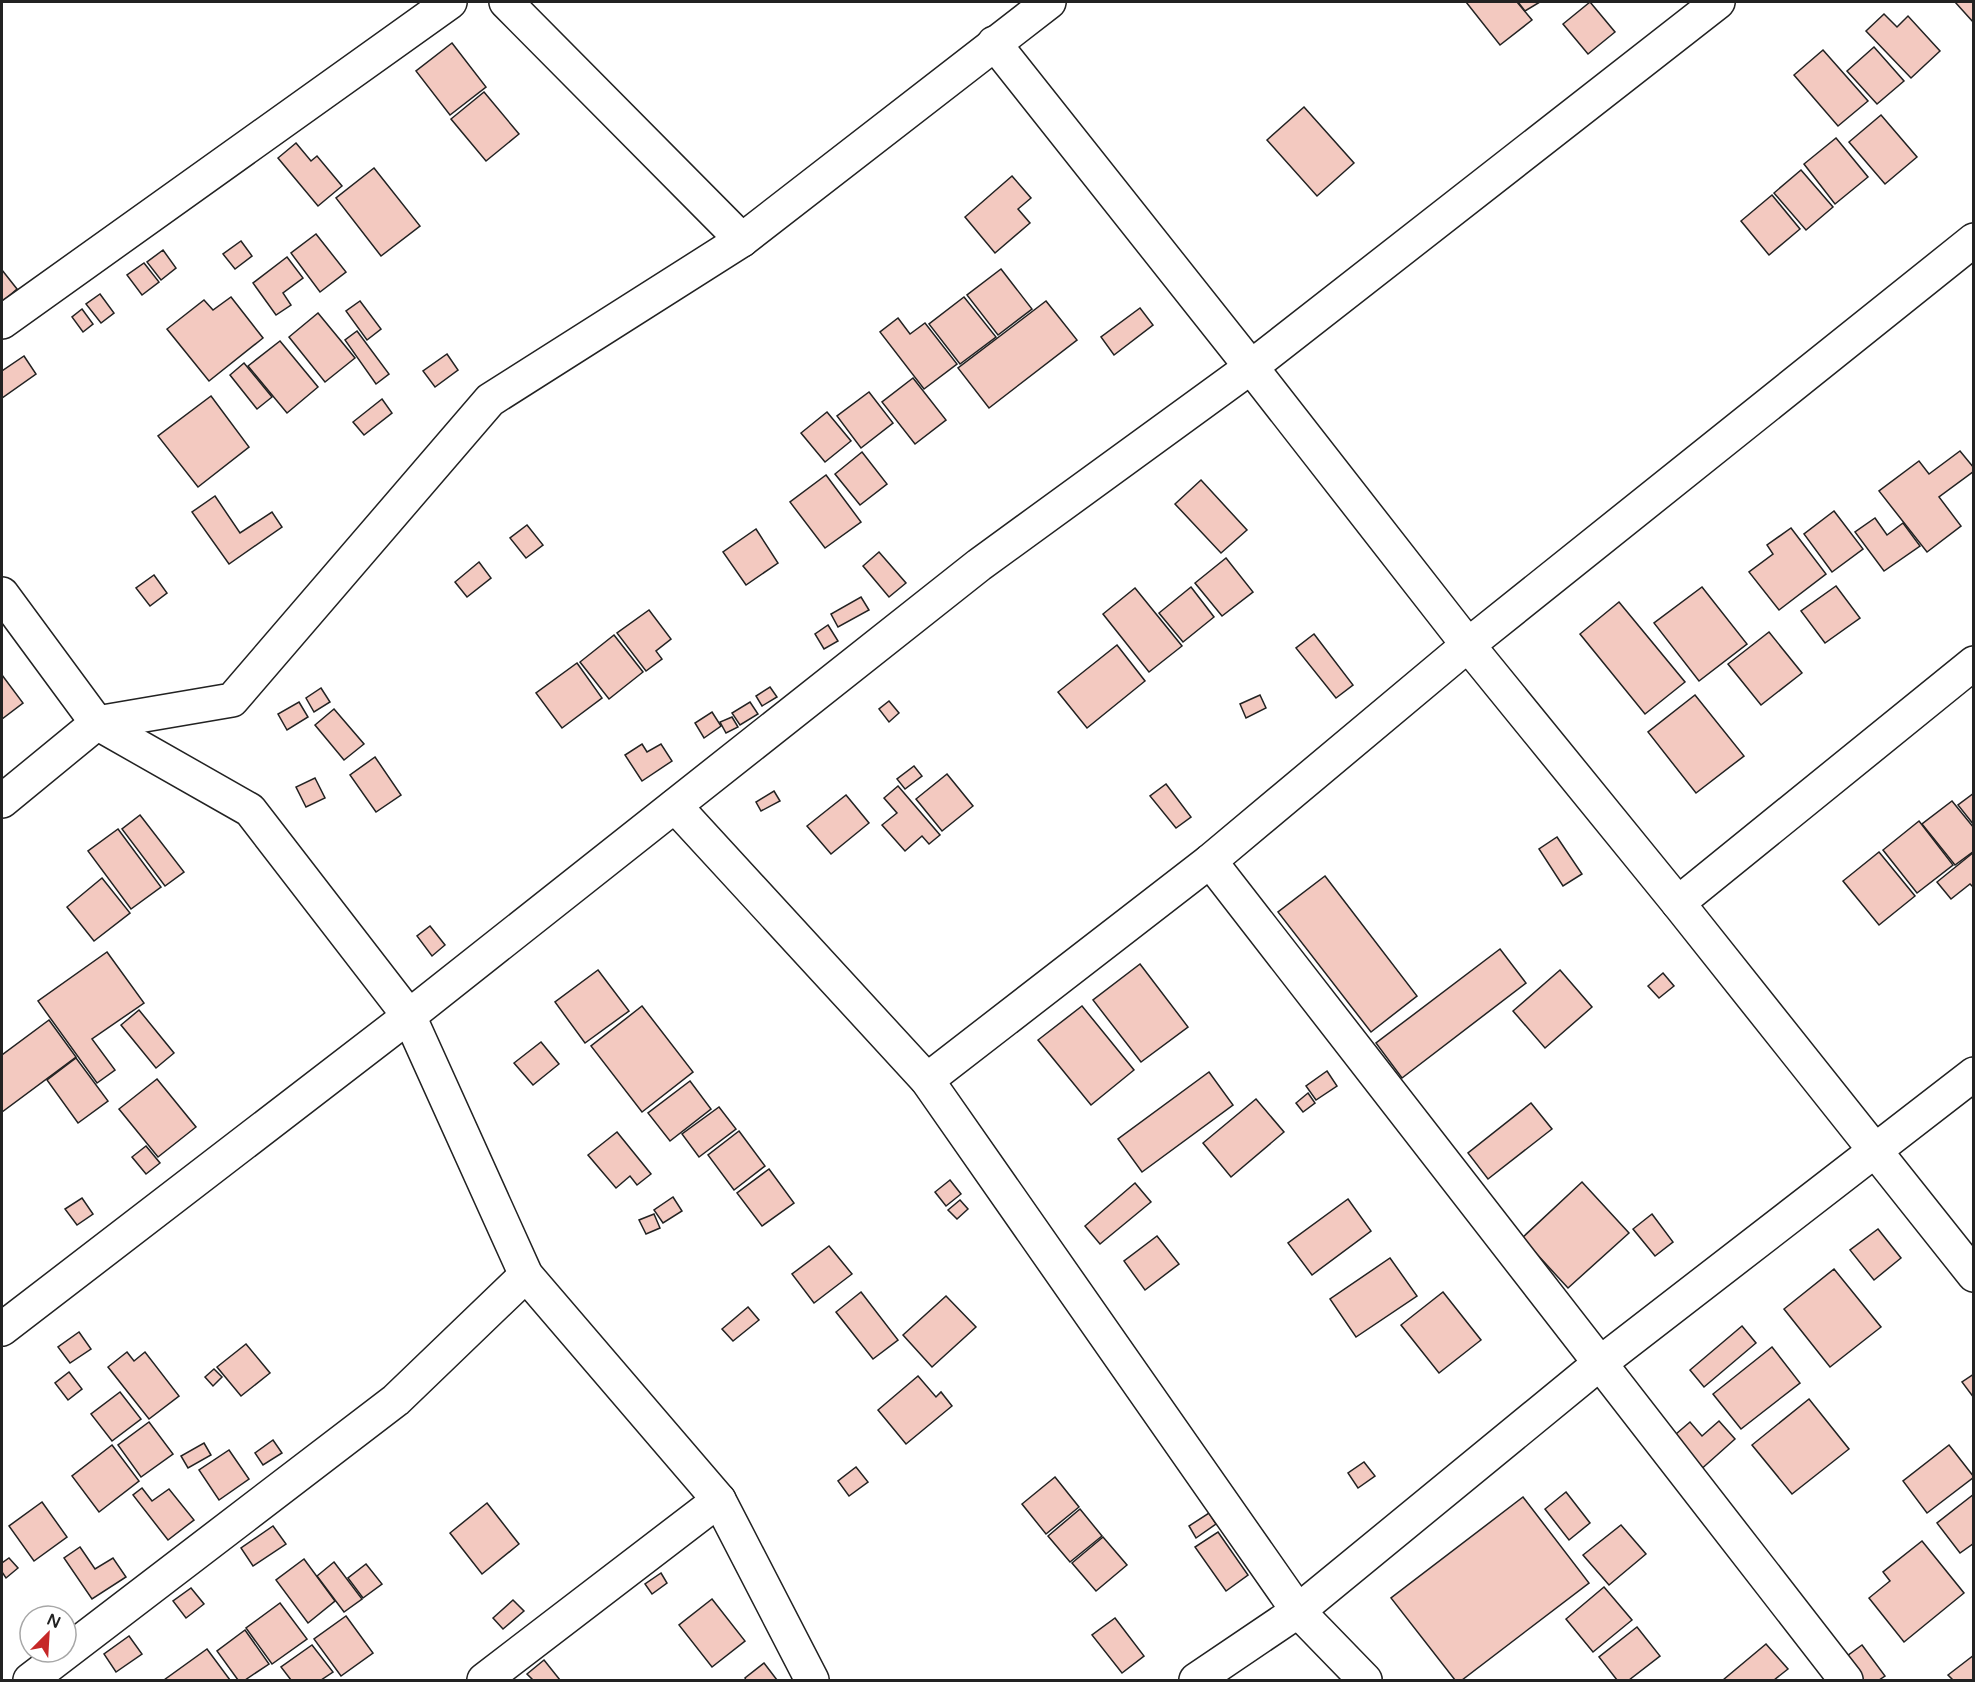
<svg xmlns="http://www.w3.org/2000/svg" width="1975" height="1682" font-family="'Varela Round',sans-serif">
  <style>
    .building { fill: #f3c9c0; stroke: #222; stroke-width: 1.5 }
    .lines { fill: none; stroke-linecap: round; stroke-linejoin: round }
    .minor-casing { stroke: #222; stroke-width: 36 }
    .minor { stroke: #fff; stroke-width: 33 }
  </style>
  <rect width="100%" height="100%" fill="#fff"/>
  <g class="building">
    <polygon points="1466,2 1517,2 1532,20 1500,45"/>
    <polygon points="1518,2 1540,2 1525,11"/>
    <polygon points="1590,2 1615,32 1588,54 1563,24"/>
    <polygon points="1955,2 1974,2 1974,23"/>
    <polygon points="1884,14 1897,27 1908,16 1940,51 1911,78 1866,31"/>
    <polygon points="452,43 486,87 450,115 416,71"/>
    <polygon points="1874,47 1904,81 1877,104 1847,71"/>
    <polygon points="1823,50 1868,101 1838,126 1794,75"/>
    <polygon points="484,92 519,134 486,161 451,119"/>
    <polygon points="1304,107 1354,163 1317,196 1267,140"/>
    <polygon points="1881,115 1917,157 1885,184 1849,142"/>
    <polygon points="1836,138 1868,177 1835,204 1804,164"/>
    <polygon points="296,143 311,161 317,156 342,186 318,206 278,158"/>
    <polygon points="374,168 420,226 381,256 336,198"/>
    <polygon points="1801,170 1833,207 1806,230 1774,193"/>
    <polygon points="1012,176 1031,198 1018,209 1030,223 995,253 965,217"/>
    <polygon points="1772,195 1800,229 1769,255 1741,221"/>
    <polygon points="316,234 346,272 320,292 291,253"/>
    <polygon points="241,241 252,256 235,269 223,254"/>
    <polygon points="163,250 176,268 161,280 147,262"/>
    <polygon points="287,257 303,278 283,293 291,305 276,315 253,283"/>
    <polygon points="144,263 159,282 142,295 127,275"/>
    <polygon points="1001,269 1032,309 998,335 967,295"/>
    <polygon points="2,270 17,289 2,302"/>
    <polygon points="100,294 114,313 101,323 86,304"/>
    <polygon points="231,297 263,338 209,381 167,329 204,300 213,310"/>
    <polygon points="964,297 996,337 960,364 929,324"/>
    <polygon points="360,301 381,329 367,340 346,311"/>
    <polygon points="1046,301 1077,340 989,408 958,368"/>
    <polygon points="1140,308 1153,325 1114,355 1101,337"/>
    <polygon points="82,309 93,324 83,332 72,317"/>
    <polygon points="318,313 355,358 325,382 289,337"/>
    <polygon points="898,318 910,334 925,323 957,364 924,389 880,332"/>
    <polygon points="357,331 389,374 376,384 345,340"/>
    <polygon points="280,341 318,387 287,413 248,366"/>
    <polygon points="447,354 458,370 435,387 423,371"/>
    <polygon points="24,356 36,374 2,398 2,371"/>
    <polygon points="244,363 272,397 257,409 230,375"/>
    <polygon points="913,378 946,420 915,444 882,402"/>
    <polygon points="869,392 893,423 861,448 837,416"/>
    <polygon points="211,396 249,447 198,487 158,436"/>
    <polygon points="382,399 392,413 364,435 353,422"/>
    <polygon points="827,412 851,441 825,462 801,433"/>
    <polygon points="1960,451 1974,468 1974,471 1939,497 1961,526 1927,552 1879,491 1919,461 1929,474"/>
    <polygon points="862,452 887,484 860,505 835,474"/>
    <polygon points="826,475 861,522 825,548 790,502"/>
    <polygon points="1201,480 1247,530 1221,553 1175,504"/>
    <polygon points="215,496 240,533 272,512 282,527 229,564 192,512"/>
    <polygon points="1834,511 1863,549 1832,572 1804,534"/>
    <polygon points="1875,518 1887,535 1903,523 1920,546 1884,571 1855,532"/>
    <polygon points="527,525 543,545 526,558 510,538"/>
    <polygon points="1791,528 1826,574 1779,610 1749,572 1773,554 1767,545"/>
    <polygon points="756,529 778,563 746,585 723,552"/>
    <polygon points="879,552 906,583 889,597 863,566"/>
    <polygon points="1226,558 1253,592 1222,616 1195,583"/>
    <polygon points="479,562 491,578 467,597 455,582"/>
    <polygon points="154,575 167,593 150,606 136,588"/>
    <polygon points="1836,586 1860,618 1825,643 1801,611"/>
    <polygon points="1191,587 1214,617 1183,642 1159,613"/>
    <polygon points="1702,587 1747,644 1699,681 1654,623"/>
    <polygon points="1135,588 1182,646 1149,672 1103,614"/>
    <polygon points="861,597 869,610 838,627 831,614"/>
    <polygon points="1619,602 1685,682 1645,714 1580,634"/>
    <polygon points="649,610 671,639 656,651 662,659 646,671 617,633"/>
    <polygon points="828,625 838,641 824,649 815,634"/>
    <polygon points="1769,632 1802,673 1761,705 1728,664"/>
    <polygon points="1314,634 1353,685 1336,698 1296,648"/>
    <polygon points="614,635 643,672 609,699 580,662"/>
    <polygon points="1117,645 1145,681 1087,728 1058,692"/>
    <polygon points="577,663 602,698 562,728 536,693"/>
    <polygon points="2,675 23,703 2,719"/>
    <polygon points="770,687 777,697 762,706 756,696"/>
    <polygon points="321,688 330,702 314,712 306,698"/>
    <polygon points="1260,695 1266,708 1246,718 1240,704"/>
    <polygon points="1695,695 1744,756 1696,793 1648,732"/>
    <polygon points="889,701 899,713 889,722 879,709"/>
    <polygon points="299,702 308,717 287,730 278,714"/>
    <polygon points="750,702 758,714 740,725 732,713"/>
    <polygon points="334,709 364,744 344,760 315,725"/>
    <polygon points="712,712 721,726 704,738 695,723"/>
    <polygon points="732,717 738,727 726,733 720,722"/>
    <polygon points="642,744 647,752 661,744 672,761 642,781 625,755"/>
    <polygon points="375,757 401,795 376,812 350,775"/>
    <polygon points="914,766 922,776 905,789 897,779"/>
    <polygon points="947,774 973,806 942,831 916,799"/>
    <polygon points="315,778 325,798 306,807 296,787"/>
    <polygon points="1166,784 1191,817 1176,828 1150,796"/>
    <polygon points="898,786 940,835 929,844 922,836 905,851 882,825 897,813 884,798"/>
    <polygon points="774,791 780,801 761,811 756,802"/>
    <polygon points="1974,793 1974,825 1958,805"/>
    <polygon points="846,795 869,823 831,854 807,826"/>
    <polygon points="1952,801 1974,828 1974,851 1955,865 1922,824"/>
    <polygon points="140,815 184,872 165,886 122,829"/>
    <polygon points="1919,821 1953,865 1917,893 1883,850"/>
    <polygon points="118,829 161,887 131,909 88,851"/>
    <polygon points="1557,837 1582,874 1563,886 1539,849"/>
    <polygon points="1879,852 1915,896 1879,925 1843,881"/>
    <polygon points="1974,852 1974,888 1970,884 1951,899 1937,882"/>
    <polygon points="1325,876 1417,996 1371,1032 1278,912"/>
    <polygon points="102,878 130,913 94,941 67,907"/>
    <polygon points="430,926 445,945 432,956 417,936"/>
    <polygon points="1500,949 1526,983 1402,1078 1376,1043"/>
    <polygon points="107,952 144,1003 92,1039 115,1070 97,1083 38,1001"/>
    <polygon points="1140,964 1188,1027 1141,1062 1093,1000"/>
    <polygon points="598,970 629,1011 585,1043 555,1002"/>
    <polygon points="1560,970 1592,1007 1545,1048 1513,1011"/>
    <polygon points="1663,973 1674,986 1659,998 1648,986"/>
    <polygon points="642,1006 693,1072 642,1112 591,1046"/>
    <polygon points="1082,1006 1134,1070 1091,1105 1038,1040"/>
    <polygon points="139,1010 174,1053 156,1068 121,1025"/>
    <polygon points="49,1020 76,1057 2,1112 2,1055"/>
    <polygon points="541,1042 559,1064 533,1085 514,1063"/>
    <polygon points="76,1058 108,1101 78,1123 47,1080"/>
    <polygon points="1327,1071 1337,1086 1316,1100 1306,1086"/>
    <polygon points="1209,1072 1233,1105 1142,1172 1118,1139"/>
    <polygon points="157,1079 196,1127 158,1157 119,1109"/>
    <polygon points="690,1081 711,1109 670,1141 648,1113"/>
    <polygon points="1308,1093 1315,1103 1303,1112 1296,1103"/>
    <polygon points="1256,1099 1284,1132 1231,1177 1203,1143"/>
    <polygon points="1531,1103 1552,1129 1488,1179 1468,1153"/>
    <polygon points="719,1107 736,1129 699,1157 682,1134"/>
    <polygon points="739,1131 765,1166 734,1190 708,1155"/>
    <polygon points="617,1132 651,1174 637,1185 630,1176 616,1188 588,1155"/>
    <polygon points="146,1146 160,1163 146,1174 132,1157"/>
    <polygon points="769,1169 794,1203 762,1226 737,1193"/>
    <polygon points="950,1180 961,1194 946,1206 935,1192"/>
    <polygon points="1582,1182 1629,1233 1568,1288 1522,1238"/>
    <polygon points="1135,1183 1151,1202 1100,1244 1085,1226"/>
    <polygon points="673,1197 682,1211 663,1223 654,1210"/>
    <polygon points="82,1198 93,1214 77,1225 65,1209"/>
    <polygon points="1348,1199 1371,1231 1312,1275 1288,1243"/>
    <polygon points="960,1200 968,1209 957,1219 948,1210"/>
    <polygon points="654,1214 660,1228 646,1234 639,1220"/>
    <polygon points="1652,1214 1673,1242 1655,1256 1633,1229"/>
    <polygon points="1878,1229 1901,1258 1874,1280 1850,1250"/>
    <polygon points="1157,1236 1179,1264 1145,1290 1124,1261"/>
    <polygon points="829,1246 852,1274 814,1303 792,1274"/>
    <polygon points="1390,1258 1417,1296 1356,1337 1330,1299"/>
    <polygon points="1834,1269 1881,1327 1830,1367 1784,1309"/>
    <polygon points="861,1292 898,1340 873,1359 836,1312"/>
    <polygon points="1443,1292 1481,1340 1439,1373 1401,1325"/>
    <polygon points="946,1296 976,1327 932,1367 903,1335"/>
    <polygon points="748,1307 759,1320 733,1341 722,1329"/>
    <polygon points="1742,1326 1756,1343 1704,1387 1690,1370"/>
    <polygon points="79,1332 91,1349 70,1363 58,1347"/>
    <polygon points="246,1344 270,1373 241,1396 217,1367"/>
    <polygon points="1772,1347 1800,1383 1741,1429 1713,1394"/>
    <polygon points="127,1352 134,1361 145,1352 179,1396 149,1419 108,1367"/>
    <polygon points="214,1369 222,1377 213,1386 205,1377"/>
    <polygon points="69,1372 82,1389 68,1400 55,1383"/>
    <polygon points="1974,1374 1974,1398 1962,1382"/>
    <polygon points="918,1376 936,1397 941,1392 952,1406 906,1444 878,1410"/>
    <polygon points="120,1392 141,1419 112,1441 91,1414"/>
    <polygon points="1809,1399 1849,1449 1792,1494 1752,1445"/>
    <polygon points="1719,1421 1735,1439 1698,1472 1669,1440 1690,1422 1702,1436"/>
    <polygon points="149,1422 173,1454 141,1477 118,1445"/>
    <polygon points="273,1440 282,1453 263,1465 255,1453"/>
    <polygon points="204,1443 211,1455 188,1468 181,1456"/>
    <polygon points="112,1445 139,1481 99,1512 72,1476"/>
    <polygon points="1949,1445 1974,1477 1927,1513 1903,1481"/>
    <polygon points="229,1450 249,1479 219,1500 199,1470"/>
    <polygon points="1364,1462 1375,1476 1358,1488 1348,1473"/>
    <polygon points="856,1467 868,1482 849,1496 838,1481"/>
    <polygon points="1055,1477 1079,1507 1046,1534 1022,1504"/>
    <polygon points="142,1488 152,1501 169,1489 194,1520 168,1540 133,1495"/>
    <polygon points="1566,1492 1590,1523 1569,1540 1545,1509"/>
    <polygon points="1974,1494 1974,1543 1960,1553 1937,1523"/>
    <polygon points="1523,1497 1589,1583 1462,1680 1455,1680 1391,1598"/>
    <polygon points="42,1502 67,1537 34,1561 9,1526"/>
    <polygon points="487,1503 519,1544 482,1574 450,1533"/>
    <polygon points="1080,1509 1102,1536 1070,1562 1048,1536"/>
    <polygon points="1209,1513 1216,1524 1196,1538 1189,1526"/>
    <polygon points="1621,1525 1646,1554 1609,1585 1583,1555"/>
    <polygon points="273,1526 286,1544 253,1566 241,1548"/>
    <polygon points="1218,1532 1248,1575 1226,1591 1195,1547"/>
    <polygon points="1103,1537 1127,1565 1096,1591 1072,1563"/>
    <polygon points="1922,1541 1964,1593 1904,1642 1869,1598 1890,1581 1883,1572"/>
    <polygon points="80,1547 95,1569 113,1558 126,1577 92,1599 64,1558"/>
    <polygon points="9,1558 18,1568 6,1578 2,1572 2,1563"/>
    <polygon points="304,1559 335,1601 308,1623 276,1580"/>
    <polygon points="334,1562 362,1599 344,1612 317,1576"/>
    <polygon points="366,1564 382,1584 363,1598 348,1578"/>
    <polygon points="661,1573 667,1583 652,1594 645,1584"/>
    <polygon points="1604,1587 1632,1620 1593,1652 1566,1619"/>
    <polygon points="191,1588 204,1604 186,1618 173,1601"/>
    <polygon points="712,1599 745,1641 712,1667 679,1625"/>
    <polygon points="513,1600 524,1611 503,1629 493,1618"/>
    <polygon points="280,1603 307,1639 272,1664 246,1628"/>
    <polygon points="346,1616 373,1653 341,1676 314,1639"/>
    <polygon points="1115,1618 1144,1656 1122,1673 1092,1635"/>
    <polygon points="1637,1627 1660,1656 1629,1680 1617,1680 1599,1657"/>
    <polygon points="245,1630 269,1664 245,1680 238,1680 217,1651"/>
    <polygon points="129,1636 142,1654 116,1672 104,1654"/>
    <polygon points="1766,1644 1788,1669 1774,1680 1723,1680"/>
    <polygon points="312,1645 333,1672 321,1680 291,1680 281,1667"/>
    <polygon points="1862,1645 1885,1676 1879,1680 1858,1680 1843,1659"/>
    <polygon points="207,1649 230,1680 164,1680"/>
    <polygon points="1974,1655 1974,1680 1953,1680 1948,1675"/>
    <polygon points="544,1660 560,1680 533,1680 527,1674"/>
    <polygon points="764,1663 777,1680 746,1680 745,1678"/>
  </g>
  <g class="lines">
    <defs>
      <g id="minor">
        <polyline points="506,2 742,240"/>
        <polyline points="994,43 1251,367 1468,645 1678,903 1974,1275"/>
        <polyline points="2,322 450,2"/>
        <polyline points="2,594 97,723 250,810 409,1016 526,1275 719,1500 812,1680"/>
        <polyline points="2,801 97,723 232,700 490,400 742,240 1049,2"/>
        <polyline points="675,806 927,1080 1298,1611 1365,1680"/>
        <polyline points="1210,861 1846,1680"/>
        <polyline points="1678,903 1974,663"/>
        <polyline points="927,1080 1210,861 1468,645 1974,240"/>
        <polyline points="2,1329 409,1016 979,565 1251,367 1718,2"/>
        <polyline points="30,1680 396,1400 526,1275"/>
        <polyline points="484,1680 719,1500"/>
        <polyline points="1196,1680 1298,1611 1599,1364 1974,1074"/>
      </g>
    </defs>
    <use href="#minor" class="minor-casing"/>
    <use href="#minor" class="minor"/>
  </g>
  <rect width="1975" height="1682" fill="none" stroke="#222222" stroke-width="6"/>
  <g transform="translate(48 1634) rotate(24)"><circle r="28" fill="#ffffff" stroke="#a7a7a7" stroke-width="1.5"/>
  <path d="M0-4.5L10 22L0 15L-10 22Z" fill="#c62828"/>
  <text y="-9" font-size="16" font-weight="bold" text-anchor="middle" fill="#222222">N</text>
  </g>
</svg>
